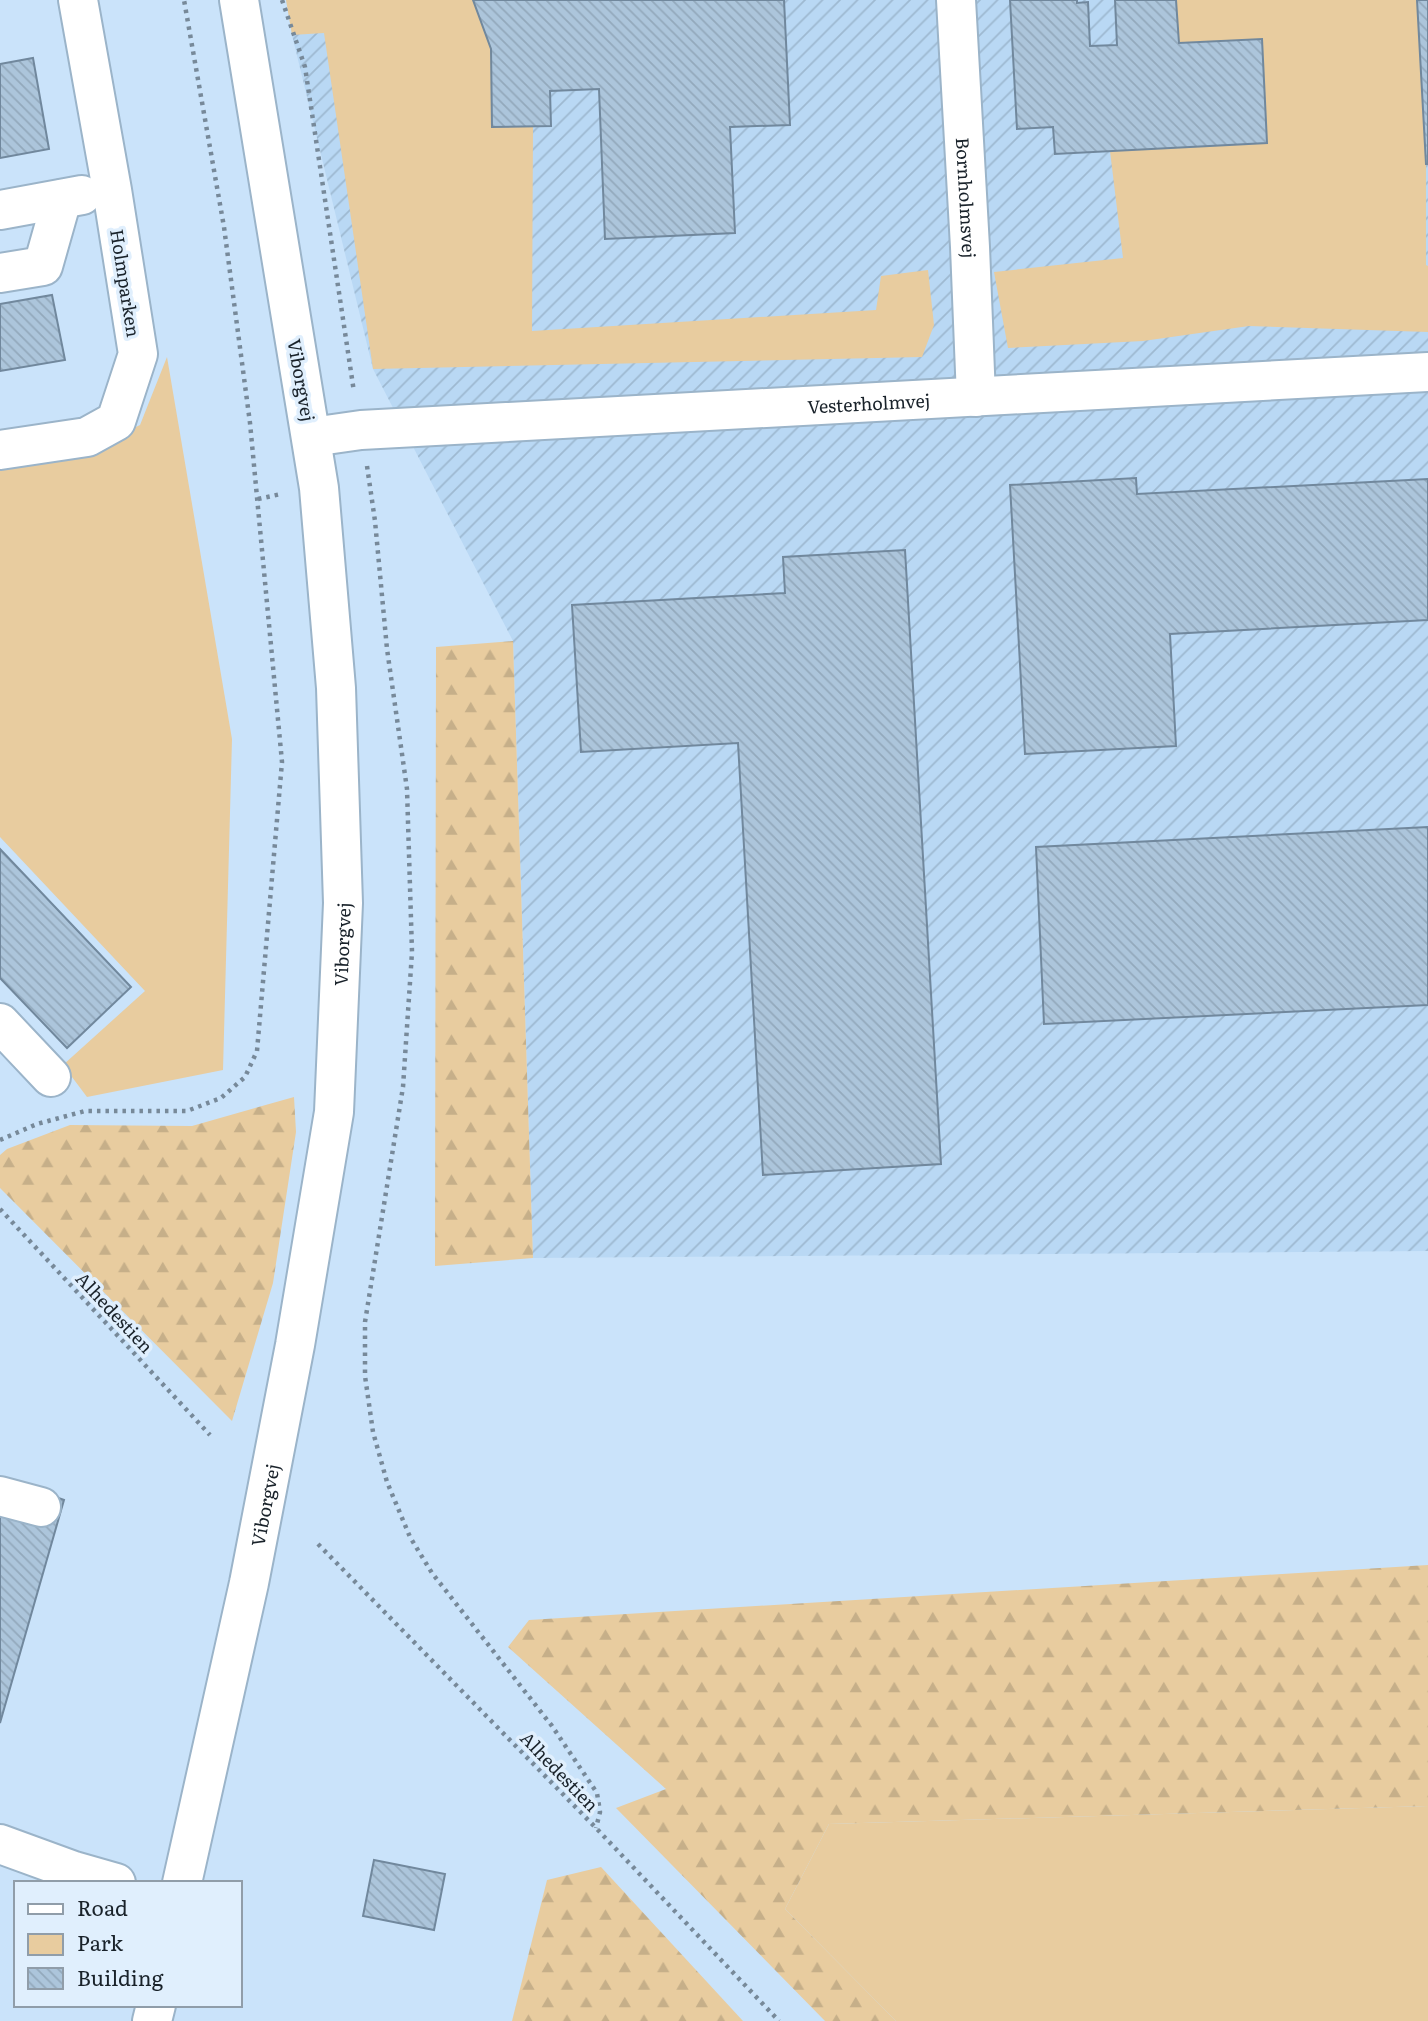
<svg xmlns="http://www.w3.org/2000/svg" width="1428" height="2021" font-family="Literata,serif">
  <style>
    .industrial { fill: url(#industrial-furrows) }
    .green { fill: #e8cc9f }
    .forest { fill: url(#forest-firs) }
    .building { fill: url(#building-back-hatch); stroke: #71889d; stroke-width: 2 }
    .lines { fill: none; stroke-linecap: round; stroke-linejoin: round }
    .minor-casing { stroke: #9bb4c9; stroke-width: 42 }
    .path { stroke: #778999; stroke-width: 4.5; stroke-dasharray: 3.5 5; stroke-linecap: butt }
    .minor { stroke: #fff; stroke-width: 38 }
    .labels { text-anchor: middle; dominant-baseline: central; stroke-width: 7; stroke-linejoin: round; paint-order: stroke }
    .street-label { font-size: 18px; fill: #19222a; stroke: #e0effd }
  </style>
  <defs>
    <pattern id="industrial-furrows" width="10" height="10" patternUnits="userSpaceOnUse" patternTransform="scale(1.75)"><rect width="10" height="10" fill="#b9d8f4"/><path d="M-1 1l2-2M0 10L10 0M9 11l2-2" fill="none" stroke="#9eb9d1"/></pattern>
    <pattern id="forest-firs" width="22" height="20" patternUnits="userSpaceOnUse" patternTransform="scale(1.75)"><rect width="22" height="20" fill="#e8cc9f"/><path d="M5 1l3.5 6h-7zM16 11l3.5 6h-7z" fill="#c6af89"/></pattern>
    <pattern id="building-back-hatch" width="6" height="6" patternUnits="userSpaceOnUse" patternTransform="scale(1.75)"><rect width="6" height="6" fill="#acc5db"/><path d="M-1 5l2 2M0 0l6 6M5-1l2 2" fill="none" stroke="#93a9bc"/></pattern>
  </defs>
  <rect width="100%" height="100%" fill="#cae3fa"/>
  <polygon class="industrial" points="286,0 1428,0 1428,1251 533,1258 513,641 373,369 292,35"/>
  <g class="green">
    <polygon points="286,0 473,0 491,49 492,127 533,127 532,331 876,310 881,276 928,270 934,325 922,357 373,369 324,33 292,35"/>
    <polygon points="1176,0 1417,0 1426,164 1426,265 1428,266 1428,332 1249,326 1143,341 1008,348 994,272 1123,258 1110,151 1267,142 1262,39 1179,43"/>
    <polygon points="167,357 232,739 223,1070 87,1097 63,1065 145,991 0,837 0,469 81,454 140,425"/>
    <polygon points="1428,1806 1428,2021 896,2021 785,1909 829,1824"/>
  </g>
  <g class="forest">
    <polygon points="513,641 533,1258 435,1266 436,647"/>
    <polygon points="294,1097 296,1132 273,1283 232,1421 0,1188 0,1155 7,1149 70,1125 192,1126"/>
    <polygon points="1428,1565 1428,1806 829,1824 785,1909 896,2021 825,2021 616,1808 666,1789 508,1647 529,1620"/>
    <polygon points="601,1867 743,2021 512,2021 547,1880"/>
  </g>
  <g class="building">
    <polygon points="473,0 784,0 790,125 730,127 735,233 605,239 599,89 550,91 551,126 492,127 491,49"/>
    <polygon points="1010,0 1077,0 1077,3 1088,2 1090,46 1117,45 1115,0 1176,0 1179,43 1262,39 1267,143 1055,154 1053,127 1017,129"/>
    <polygon points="1417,0 1428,0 1428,164 1426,164"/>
    <polygon points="33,58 49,149 0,158 0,64"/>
    <polygon points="52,295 65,360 0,371 0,304"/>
    <polygon points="1136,478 1137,494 1428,479 1428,620 1170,634 1176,746 1025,754 1010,485"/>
    <polygon points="905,550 941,1164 763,1175 738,743 581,752 572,605 785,593 783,557"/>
    <polygon points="1428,827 1428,1005 1044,1024 1036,847"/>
    <polygon points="0,849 131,987 67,1048 0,978"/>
    <polygon points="44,1493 64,1500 0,1723 0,1509"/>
    <polygon points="374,1860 445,1874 434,1930 363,1916"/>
  </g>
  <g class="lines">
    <defs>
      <g id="minor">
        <path id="s1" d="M 956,0 L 970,247 L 976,397"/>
        <polyline points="0,210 82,195"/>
        <polyline points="0,273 43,266 62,199"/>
        <path id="s2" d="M 312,437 L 361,430 L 1428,372"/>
        <polyline points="0,450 87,437 116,421 138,354 112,190 78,0"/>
        <polyline points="0,1023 51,1077"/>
        <polyline points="0,1496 41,1507"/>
        <polyline points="0,1844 74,1871 116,1883"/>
        <path id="s3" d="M 182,1883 L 249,1583 L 295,1345 L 334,1112 L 343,903 L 336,688 L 319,488 L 239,0"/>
        <polyline points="152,2021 156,2005"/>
      </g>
    </defs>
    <use href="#minor" class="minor-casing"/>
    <g class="path">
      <polyline points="282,0 305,67 354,392"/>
      <polyline points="367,466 375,521 387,649 407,789 412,952 403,1087 365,1322 365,1376 373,1432 387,1482 410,1537 432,1573 552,1726 597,1793 600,1812 596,1828"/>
      <polyline points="258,499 281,494"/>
      <polyline points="0,1140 37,1124 85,1111 187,1111 221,1098 245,1077 257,1051 282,762 250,423 224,227 184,0"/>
      <polyline points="0,1209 210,1435"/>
      <polyline points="318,1544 596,1828 779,2021"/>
    </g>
    <use href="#minor" class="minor"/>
  </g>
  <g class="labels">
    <g class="street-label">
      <text stroke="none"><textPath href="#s1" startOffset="198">Bornholmsvej</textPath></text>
      <text transform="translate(126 283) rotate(81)">Holmparken</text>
      <text transform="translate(302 380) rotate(80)">Viborgvej</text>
      <text stroke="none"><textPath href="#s2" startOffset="558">Vesterholmvej</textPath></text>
      <text stroke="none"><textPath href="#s3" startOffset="954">Viborgvej</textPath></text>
      <text transform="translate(115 1312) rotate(47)">Alhedestien</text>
      <text stroke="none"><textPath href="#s3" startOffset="387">Viborgvej</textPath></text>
      <text transform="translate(560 1771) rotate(46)">Alhedestien</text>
    </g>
  </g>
  <rect x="14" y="1881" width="228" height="126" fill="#e0effd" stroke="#909da9" stroke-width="2"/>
  <rect x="28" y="1904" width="35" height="10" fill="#ffffff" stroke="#909da9" stroke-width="2"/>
  <text x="77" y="1916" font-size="21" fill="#19222a">Road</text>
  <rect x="28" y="1934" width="35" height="21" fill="#e8cc9f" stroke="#909da9" stroke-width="2"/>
  <text x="77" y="1951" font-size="21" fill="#19222a">Park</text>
  <rect x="28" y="1968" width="35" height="21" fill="url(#building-back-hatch)" stroke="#909da9" stroke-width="2"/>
  <text x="77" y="1986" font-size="21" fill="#19222a">Building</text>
</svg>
